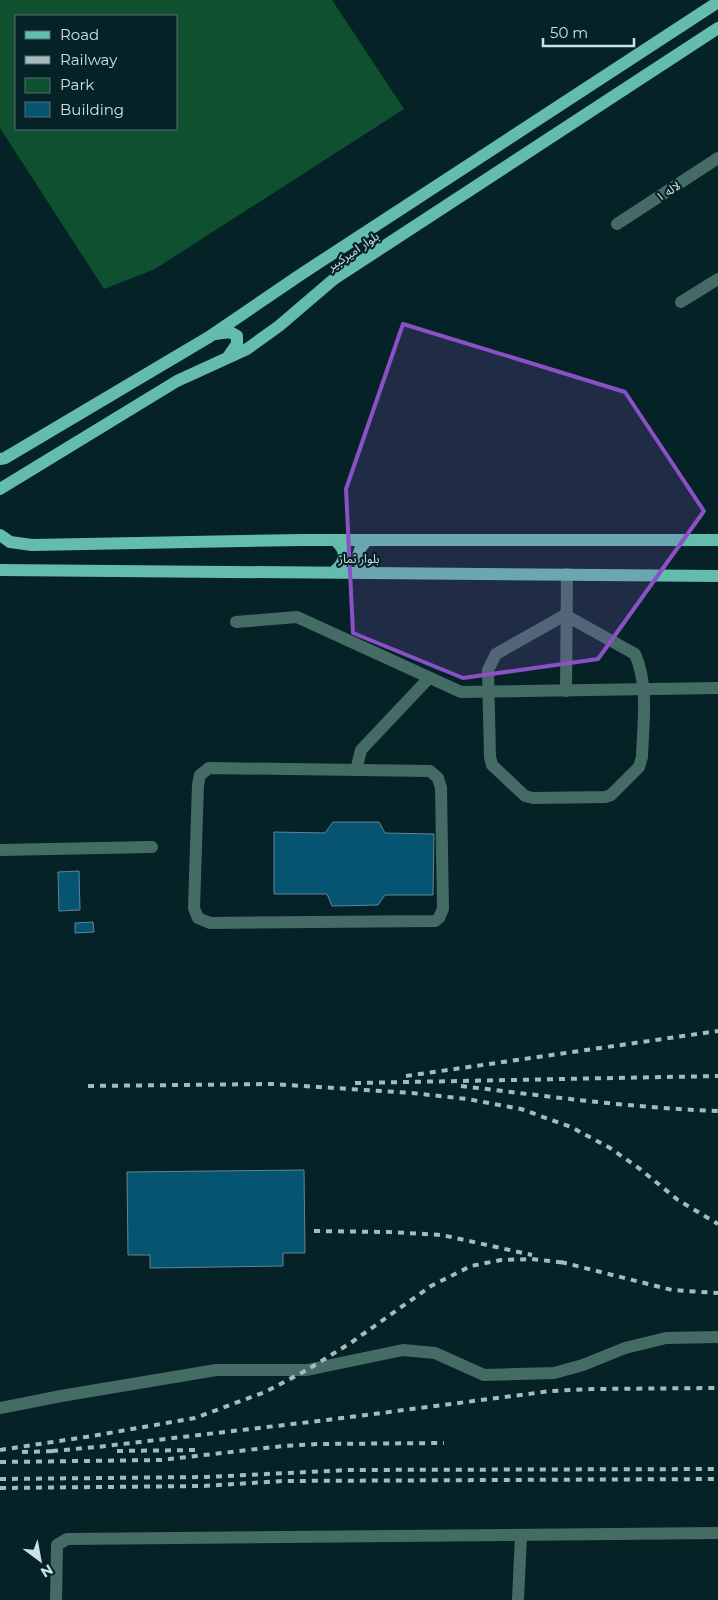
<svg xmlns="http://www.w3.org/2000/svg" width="718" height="1600" font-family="Montserrat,'Noto Sans Arabic',sans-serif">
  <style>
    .green { fill: #0f5031; fill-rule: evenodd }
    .building { fill: #045472; stroke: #648495 }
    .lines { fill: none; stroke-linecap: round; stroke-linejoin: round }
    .minor { stroke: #446c65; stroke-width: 12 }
    .major { stroke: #64bcad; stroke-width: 12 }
    .rail { stroke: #a5bbbe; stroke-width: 4; stroke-dasharray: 6 6; stroke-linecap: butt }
    .marked { fill: #8b50c6; fill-opacity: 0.2; stroke: #8b50c6; stroke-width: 4; stroke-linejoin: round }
    .labels { text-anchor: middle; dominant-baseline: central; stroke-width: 4.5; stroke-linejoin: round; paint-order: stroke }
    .street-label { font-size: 12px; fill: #cde1e4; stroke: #052326 }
  </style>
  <rect width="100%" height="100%" fill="#052326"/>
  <path class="green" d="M 0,0 L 332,0 L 404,109 L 155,269 L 104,289 L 0,128 ZM 16,16 L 176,16 L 176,129 L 16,129 Z"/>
  <g class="building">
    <polygon points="333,822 379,822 385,833 434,834 433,895 385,895 378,905 332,906 327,894 274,894 274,832 325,833"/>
    <polygon points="79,871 80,910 59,911 58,872"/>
    <polygon points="93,922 94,932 75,933 75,923"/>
    <polygon points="304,1170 305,1253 283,1253 283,1266 150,1268 150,1255 128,1255 127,1172"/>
  </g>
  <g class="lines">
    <g class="minor">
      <polyline points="617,224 718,158"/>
      <polyline points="681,302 718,279"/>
      <path d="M 565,615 L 635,654 C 649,686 643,724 642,757 L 639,767 L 611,795 L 605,797 L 533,798 L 525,796 L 492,765 L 490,757 L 488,670 L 496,654 Z"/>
      <polyline points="236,622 297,617 461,692 718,688"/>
      <polyline points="566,691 567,574"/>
      <polygon points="209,768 430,771 438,778 441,788 443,909 439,918 435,921 210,923 198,918 194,908 198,785 200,775"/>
      <polyline points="356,770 361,750 429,678"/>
      <polyline points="0,850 152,847"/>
      <polyline points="0,1408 61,1396 216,1370 307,1370 403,1350 435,1353 484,1375 554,1373 583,1365 625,1348 666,1338 718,1337"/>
      <polyline points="56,1600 57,1545 67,1539 718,1533"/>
      <polyline points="518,1600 521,1535"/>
    </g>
    <g class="major">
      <polyline points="215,334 230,332 237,336 237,344 228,357"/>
      <polyline points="0,459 5,458 209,337 303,273 718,2"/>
      <polyline points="0,489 177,381 247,349 279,326 334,279 718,28"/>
      <polyline points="0,535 10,542 32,545 301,540 718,540"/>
      <polyline points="367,540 361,547 358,556 360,563 372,572"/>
      <polyline points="0,570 718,576"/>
      <path d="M 335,571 C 347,560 347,551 335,540"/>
    </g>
    <g class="rail">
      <polyline points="406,1076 718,1031"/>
      <polyline points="355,1083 718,1076"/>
      <polyline points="88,1086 272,1084 412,1093 467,1099 521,1109 571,1127 610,1148 640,1169 678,1200 718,1224"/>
      <path d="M 461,1086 C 546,1096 632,1108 718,1111"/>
      <polyline points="314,1231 389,1232 442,1235 532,1255"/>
      <polyline points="561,1262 672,1290 718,1293"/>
      <polyline points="0,1450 92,1436 195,1418 265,1392 307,1370 352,1342 431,1286 471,1266 501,1260 532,1259 567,1263"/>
      <polyline points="52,1451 97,1447 327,1420 551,1391 591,1389 718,1388"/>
      <polyline points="117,1451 195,1450"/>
      <polyline points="22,1452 57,1451"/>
      <polyline points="0,1462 161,1460 283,1446 319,1444 444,1443"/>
      <polyline points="0,1479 206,1477 349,1470 718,1469"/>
      <polyline points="0,1488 204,1486 282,1481 718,1479"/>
    </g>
  </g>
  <path class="marked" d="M 403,324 L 625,392 L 704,511 L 598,659 L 463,678 L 353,633 L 346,489 Z"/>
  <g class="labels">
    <g class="street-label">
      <text transform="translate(668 191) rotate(-33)">لاله ۱</text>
      <text transform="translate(353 251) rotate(-34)">بلوار امیرکبیر</text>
      <text x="359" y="558">بلوار نماز</text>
    </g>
  </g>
  <rect x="15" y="15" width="162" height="115" fill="#052326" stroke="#556f72"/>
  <rect x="25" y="31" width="25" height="8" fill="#64bcad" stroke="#556f72"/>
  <text x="60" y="40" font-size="15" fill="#cde1e4">Road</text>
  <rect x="25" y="56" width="25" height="8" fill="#a5bbbe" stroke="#556f72"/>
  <text x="60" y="65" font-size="15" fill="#cde1e4">Railway</text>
  <rect x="25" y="78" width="25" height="15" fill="#0f5031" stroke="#556f72"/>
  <text x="60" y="90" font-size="15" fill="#cde1e4">Park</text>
  <rect x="25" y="102" width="25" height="15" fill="#045472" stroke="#556f72"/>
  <text x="60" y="115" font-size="15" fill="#cde1e4">Building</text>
  <g transform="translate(40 1560) rotate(148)" stroke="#052326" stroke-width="4" paint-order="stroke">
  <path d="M0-4L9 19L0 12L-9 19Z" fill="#cde1e4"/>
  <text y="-8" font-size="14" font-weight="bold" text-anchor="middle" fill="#cde1e4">N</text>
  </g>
  <path d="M543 38v8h91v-8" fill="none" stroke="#cde1e4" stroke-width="2.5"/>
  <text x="550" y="38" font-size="15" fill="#cde1e4" stroke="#052326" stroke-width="4" paint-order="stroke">50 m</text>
</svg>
